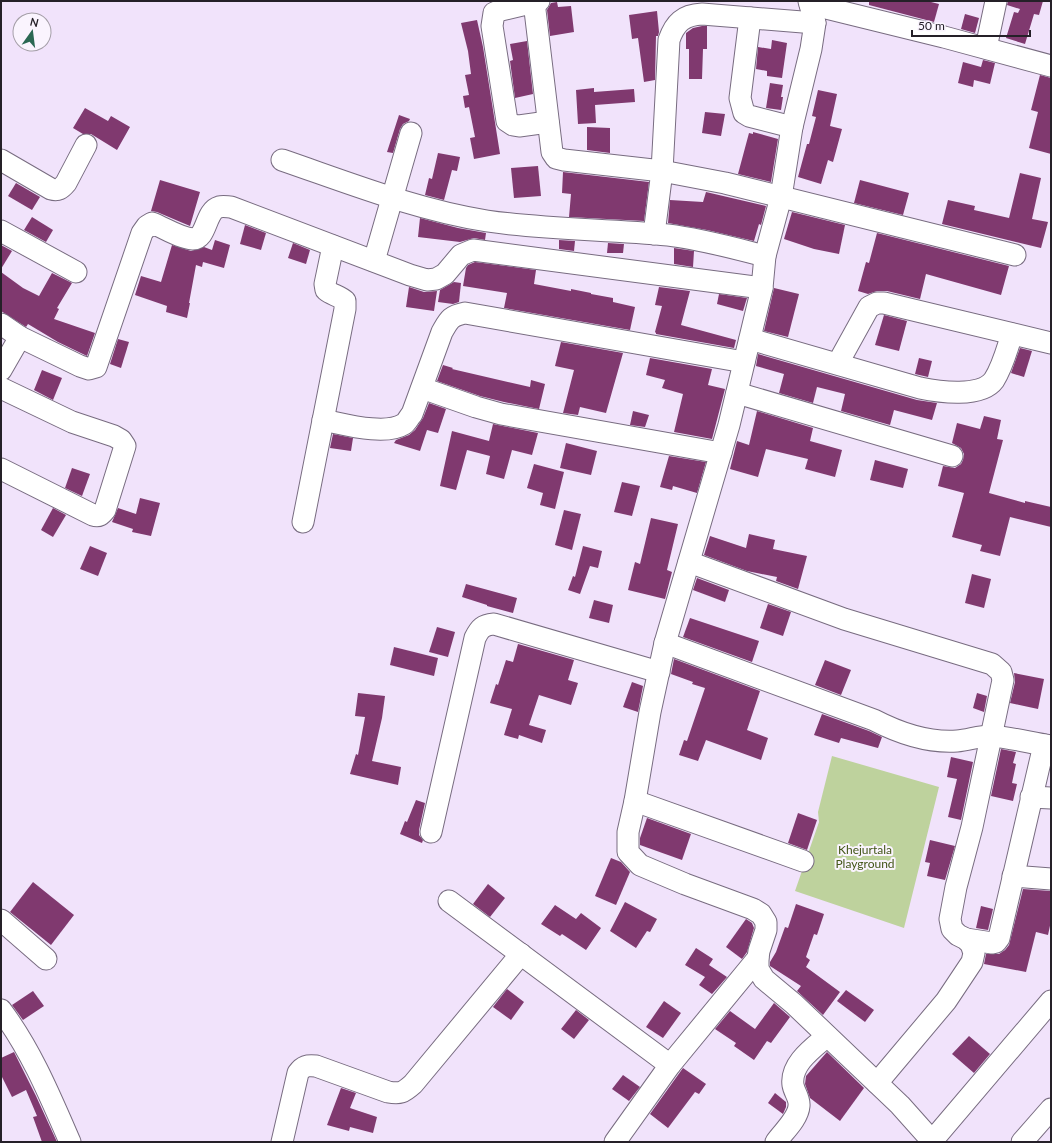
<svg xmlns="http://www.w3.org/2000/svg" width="1052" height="1143" font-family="Lato,sans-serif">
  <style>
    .green { fill: #bed29d }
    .building { fill: #80396f }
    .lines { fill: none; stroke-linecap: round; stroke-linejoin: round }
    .minor-casing { stroke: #786c80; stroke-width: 23 }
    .minor { stroke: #fff; stroke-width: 21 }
    .labels { text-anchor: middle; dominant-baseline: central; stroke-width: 4; stroke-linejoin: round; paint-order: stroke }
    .park-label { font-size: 12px; fill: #435618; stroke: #faf4fe }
  </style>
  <rect width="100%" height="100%" fill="#f1e3fb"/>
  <polygon class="green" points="832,756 939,787 904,928 795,891 819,822 818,812"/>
  <g class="building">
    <polygon points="869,1 927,1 939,4 934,22 869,5"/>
    <polygon points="1008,1 1043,1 1039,15 1034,14 1025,44 1006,38 1014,12 1018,13 1020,9 1007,5"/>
    <polygon points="557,2 558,7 571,6 574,32 550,36 547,10 551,3"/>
    <polygon points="657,11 659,32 658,36 656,36 655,80 644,82 638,38 632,39 629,15"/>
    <polygon points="965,14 979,18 975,33 961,29"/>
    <polygon points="477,20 483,47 500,154 474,159 470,138 475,137 469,107 465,108 463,96 469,95 465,75 471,74 468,51 461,23"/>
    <polygon points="702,26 707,26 707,49 703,49 702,79 689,79 689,49 686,49 686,33 693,28"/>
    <polygon points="772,40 787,43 782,78 767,76 767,71 756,69 758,47 771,49"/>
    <polygon points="527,41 533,94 515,98 510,61 513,60 510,44"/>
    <polygon points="983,60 995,63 990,84 974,80 973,87 958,83 963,62 981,67"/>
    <polygon points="1040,75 1051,78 1051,154 1029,148 1038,112 1031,110"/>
    <polygon points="770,83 783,85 781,97 783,97 781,110 766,108"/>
    <polygon points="594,88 594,92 634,89 635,102 595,105 596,123 578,124 576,90"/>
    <polygon points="818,90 837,94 830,126 842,129 833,162 828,160 821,184 798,177 807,144 809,144 816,117 812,116"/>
    <polygon points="85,108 108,121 111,116 130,127 117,150 91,134 83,134 73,128"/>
    <polygon points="705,112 725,114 721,136 702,133"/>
    <polygon points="399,115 410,119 409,121 403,124 400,129 393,153 387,152"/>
    <polygon points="587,127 610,128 610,153 587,150"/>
    <polygon points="753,132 778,139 771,182 738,174 749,133 753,134"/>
    <polygon points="438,153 460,157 457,171 452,170 444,200 425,195 429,178 432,179"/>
    <polygon points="538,166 541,196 514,198 511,168"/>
    <polygon points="563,172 649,182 644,221 569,217 571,194 562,193"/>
    <polygon points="1020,173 1041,178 1032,219 1048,222 1041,248 942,224 948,200 975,206 974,210 1009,218"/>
    <polygon points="160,180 200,192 190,226 157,212 151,211"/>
    <polygon points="860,180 909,193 903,215 854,203"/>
    <polygon points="16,183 40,197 32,210 8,196"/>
    <polygon points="706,192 766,206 761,225 759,224 754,241 707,230 668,223 670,200 703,202"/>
    <polygon points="792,212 845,225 839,254 814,249 784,239"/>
    <polygon points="32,217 53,230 46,242 24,230"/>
    <polygon points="420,218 458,228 486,233 485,240 474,238 460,242 418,237"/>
    <polygon points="245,225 266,233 261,250 240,244"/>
    <polygon points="877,233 1009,266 1001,295 926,274 920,299 887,291 877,291 868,294 858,291 866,262 869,263"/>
    <polygon points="215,240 230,245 224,268 203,262 202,267 196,265 189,303 190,303 187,318 166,312 167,306 135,295 141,276 161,282 172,245 191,251 204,247 212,250"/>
    <polygon points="559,240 575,241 574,251 559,249"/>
    <polygon points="293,243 310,250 306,264 288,258"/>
    <polygon points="608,243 624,244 623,253 607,253"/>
    <polygon points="1,245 12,251 1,269"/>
    <polygon points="674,248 694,251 693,267 674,264"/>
    <polygon points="475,262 536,270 534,284 571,291 571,289 591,293 591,294 613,298 613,302 635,307 630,330 504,308 507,293 463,286 466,268 468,265"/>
    <polygon points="1,272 23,288 39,296 52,273 72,283 57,308 59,309 54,319 95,333 87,356 58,342 28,324 26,327 1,311"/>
    <polygon points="454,282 461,283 459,302 453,304 438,302 440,290"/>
    <polygon points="409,287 424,292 437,291 434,311 406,307"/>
    <polygon points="659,287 690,291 681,325 736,340 734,348 656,334 656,333 655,332 662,306 655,305"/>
    <polygon points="774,288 799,294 788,337 764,331"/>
    <polygon points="719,294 747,298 743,311 717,304"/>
    <polygon points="884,315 907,321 899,351 875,345"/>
    <polygon points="118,339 129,342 121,368 110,364"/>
    <polygon points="561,342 623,353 606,413 580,407 578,415 563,413 574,370 555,366"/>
    <polygon points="1020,348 1032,351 1024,377 1011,373"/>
    <polygon points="758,354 917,400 937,403 932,420 894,410 890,425 841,411 845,394 817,387 813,403 779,393 784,374 756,366"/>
    <polygon points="650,358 712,369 708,385 725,389 712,439 674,432 683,394 662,388 665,380 646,375"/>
    <polygon points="919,358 932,361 928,377 915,374"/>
    <polygon points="443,365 453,368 452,369 530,387 531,380 545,384 539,409 504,402 480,396 437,381"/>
    <polygon points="42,370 62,378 53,400 34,390"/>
    <polygon points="429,403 446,409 438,433 427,430 420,451 394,443 396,440 409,435 415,430 423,418"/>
    <polygon points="633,411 649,415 645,427 630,425"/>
    <polygon points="757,411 813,428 810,441 842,450 835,477 805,469 808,459 766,449 758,477 730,469 737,441 749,445"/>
    <polygon points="984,416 1001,420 997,439 1003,440 989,493 1025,503 1025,501 1051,507 1051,527 1010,517 1000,556 980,551 982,545 952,537 964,493 938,486 943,466 955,468 961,464 963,460 964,454 961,448 952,443 957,423 980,429"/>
    <polygon points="493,424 538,433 532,455 512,450 504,479 486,474 490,456 467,450 456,490 440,486 452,431 489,441"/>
    <polygon points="333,434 353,438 351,451 330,448"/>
    <polygon points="566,443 597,451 591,475 560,468"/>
    <polygon points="669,456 706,462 697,493 673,486 672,490 660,487"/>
    <polygon points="875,460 908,469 903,488 870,480"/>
    <polygon points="534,464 564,472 555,509 540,505 543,493 527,488"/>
    <polygon points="72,468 90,474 82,496 65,488"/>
    <polygon points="622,482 640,486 632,516 614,512"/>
    <polygon points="140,498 160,503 151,536 132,532 133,529 112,522 118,508 136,514"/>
    <polygon points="53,508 66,515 53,537 41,530"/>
    <polygon points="564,510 581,514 572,550 555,545"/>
    <polygon points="651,518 678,524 667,570 672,572 665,599 628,590 635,562 640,564"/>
    <polygon points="749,534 775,540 773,549 807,556 798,589 776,581 777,577 747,571 704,555 710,536 746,548"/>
    <polygon points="90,546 107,553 98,576 80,569"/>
    <polygon points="583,546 602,551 598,568 590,566 580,594 568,590 573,576 575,577"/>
    <polygon points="972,574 991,579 984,608 965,603"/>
    <polygon points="697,578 729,590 725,602 693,590"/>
    <polygon points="466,584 517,598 513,613 487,606 487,605 462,597"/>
    <polygon points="594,600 613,605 609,623 589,618"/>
    <polygon points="768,604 791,612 783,636 760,628"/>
    <polygon points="690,618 759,641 752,662 683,637"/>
    <polygon points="437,627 455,632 448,657 429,652"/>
    <polygon points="518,644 574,660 568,680 578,683 571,705 539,695 529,725 546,730 542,743 519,735 518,739 504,735 512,709 490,703 496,684 498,685 506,660 513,662"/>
    <polygon points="394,647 438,658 434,676 390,665"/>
    <polygon points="674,659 760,691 747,730 768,738 761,760 706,740 698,761 679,755 684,740 687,741 705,688 692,684 693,682 671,674"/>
    <polygon points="825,660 851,670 841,695 815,685"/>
    <polygon points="1014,673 1044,679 1038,709 1010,703 1015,682"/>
    <polygon points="632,682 643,686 638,712 623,707"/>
    <polygon points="358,693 385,696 382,718 372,761 401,767 398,785 350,774 356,754 358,755 365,717 355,716"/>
    <polygon points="977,693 987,696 984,712 973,708"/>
    <polygon points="822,714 869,731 882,737 878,748 841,738 839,743 814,735"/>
    <polygon points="1001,749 1016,752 1013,763 1016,764 1012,783 1017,784 1013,801 991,796"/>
    <polygon points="951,757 973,762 961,820 948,817 957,779 947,777"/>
    <polygon points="416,800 425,803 419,830 419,835 423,840 422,843 400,834 405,821 407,822"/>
    <polygon points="798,813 817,820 807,850 788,843"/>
    <polygon points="647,818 691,834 682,860 640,845 640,838"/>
    <polygon points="930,840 955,846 945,880 927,876 930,863 925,862"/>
    <polygon points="611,858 621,862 630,872 616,905 595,896"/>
    <polygon points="33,882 74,915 51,945 10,912"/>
    <polygon points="488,884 505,898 490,917 473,904"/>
    <polygon points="1023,889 1051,891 1051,921 1048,935 1036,932 1026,972 984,964 986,954 999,954 1005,950 1009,945"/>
    <polygon points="625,902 657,919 650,932 647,931 636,948 610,931"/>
    <polygon points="796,904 824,914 817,935 814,934 806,957 810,960 806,967 840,992 823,1015 797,991 801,986 770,966 770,962 776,952 785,927 788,928"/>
    <polygon points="555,905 576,919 581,913 601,928 586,950 562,934 560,936 541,924"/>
    <polygon points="981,906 993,909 988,930 976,928"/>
    <polygon points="746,919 752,923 754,928 747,952 742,959 726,947"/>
    <polygon points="696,948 713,959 709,965 727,977 712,994 699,985 705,977 685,965"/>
    <polygon points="507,989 524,1002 511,1020 493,1007"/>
    <polygon points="846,990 874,1010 865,1022 837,1001"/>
    <polygon points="33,991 44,1006 23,1020 12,1005"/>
    <polygon points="664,1001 681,1013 663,1038 646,1027"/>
    <polygon points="774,1003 790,1017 771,1043 767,1041 754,1060 734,1046 736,1043 715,1029 730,1011 755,1029"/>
    <polygon points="576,1010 589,1020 574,1039 561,1029"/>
    <polygon points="969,1036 990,1054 974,1073 952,1054"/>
    <polygon points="14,1052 36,1096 57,1142 42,1142 33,1117 37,1116 26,1090 12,1097 1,1075 1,1058"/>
    <polygon points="827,1052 864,1088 840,1121 810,1098 805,1084 806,1076"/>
    <polygon points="683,1068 706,1084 699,1094 695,1092 668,1128 650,1114"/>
    <polygon points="623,1075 640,1087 629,1101 612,1089"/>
    <polygon points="341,1088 356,1093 350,1108 377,1117 373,1133 350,1127 349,1131 327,1125"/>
    <polygon points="775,1093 786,1102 786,1107 783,1114 768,1103"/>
  </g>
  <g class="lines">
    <defs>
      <g id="minor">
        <polyline points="539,1 501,10 494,13 492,26 507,121 513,125 519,126 548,122"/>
        <polyline points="809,1 815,23 811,49 792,127 781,197 765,256 762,288 729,425 665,643 650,712 635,801 628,832 628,852 640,865 685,884 753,909 761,914 766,922 766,930 759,951 758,958 758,969 764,979 794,1004 900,1105 933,1142"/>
        <polyline points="534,2 552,152 556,158 564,160 662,171 725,183 1015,255"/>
        <polyline points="810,4 944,37 1051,66"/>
        <polyline points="750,18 740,98 744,113 749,116 792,127"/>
        <polyline points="986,48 996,1"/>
        <path d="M 1,160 L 51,189 C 58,191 61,189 66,183 L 86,145"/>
        <path d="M 282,160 C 349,183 417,210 487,221 C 547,230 608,229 668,235 C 701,239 733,248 765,256"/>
        <polyline points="1,231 76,272"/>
        <path d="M 654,234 L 662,171 L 669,40 C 675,23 683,15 702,14 L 815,23"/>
        <polyline points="374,261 411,133"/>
        <polyline points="1,324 20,337"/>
        <path d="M 750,339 L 920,388 C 939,392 981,398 994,380 C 1003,366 1007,349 1012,334"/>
        <polyline points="838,363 869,307 877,303 884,303 1051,343"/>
        <path d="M 1,370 L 20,337 L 80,366 L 89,369 L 96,367 L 142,233 L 147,226 L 152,223 C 165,228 179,238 193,239 C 207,239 205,211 219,207 C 223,206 228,207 231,207 L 410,275 L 427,280 L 436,279 L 445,274 L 461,255 L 473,250 L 762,288"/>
        <path d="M 1,388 L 72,422 L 114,436 L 121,440 L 125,446 L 105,510 C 101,515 99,517 93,515 L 1,469"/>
        <polyline points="422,388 476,407 501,414 721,453"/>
        <polyline points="737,393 952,456"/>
        <path d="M 323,420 C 344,424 385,436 404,424 C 407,422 409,417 412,414 L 442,332 C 449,320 450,316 465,313 L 744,362"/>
        <path d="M 303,522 L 345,309 L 345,301 C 340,296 332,295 326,290 L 325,284 L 333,246"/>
        <polyline points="689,562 844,619 992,664 1001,672 1003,680 972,827 956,887 950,919 952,929 958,935 966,939 971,944 974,953 972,962 946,1001 877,1083"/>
        <path d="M 665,643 L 874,720 C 899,733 928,743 957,741 C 969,740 982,735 993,736 C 1012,738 1032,743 1051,746"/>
        <polyline points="1031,797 1051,798"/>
        <polyline points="635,801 803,861"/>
        <path d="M 431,832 L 475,638 C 480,628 483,625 494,624 L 659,672"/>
        <polyline points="1013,876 1051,879"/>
        <polyline points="449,901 670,1065"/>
        <polyline points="1,920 46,959"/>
        <polyline points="966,939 992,943 996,942 999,938 1044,745"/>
        <path d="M 1,1010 C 31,1050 50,1096 70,1142"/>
        <polyline points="932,1141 1051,1001"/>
        <path d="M 282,1142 L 298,1073 C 303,1066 307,1065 316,1066 L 388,1092 C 400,1094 403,1093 413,1084 L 521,954"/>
        <polyline points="615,1142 670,1065 758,958"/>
        <path d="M 776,1142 C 783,1132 798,1119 799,1106 C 800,1098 794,1092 793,1085 C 790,1064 813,1048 827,1036"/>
        <polyline points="1022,1142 1051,1109"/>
      </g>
    </defs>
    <use href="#minor" class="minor-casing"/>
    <use href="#minor" class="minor"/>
  </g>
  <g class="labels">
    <g class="park-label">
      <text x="865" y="849">Khejurtala<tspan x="865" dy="14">Playground</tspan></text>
    </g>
  </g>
  <rect width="1052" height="1143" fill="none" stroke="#252028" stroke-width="4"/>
  <g transform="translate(32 32) rotate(14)"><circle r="19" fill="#faf4fe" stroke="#a59fa8"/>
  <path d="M0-3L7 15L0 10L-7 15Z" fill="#2b6853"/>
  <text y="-6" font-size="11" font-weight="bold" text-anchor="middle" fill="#252028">N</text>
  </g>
  <path d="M912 30v6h118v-6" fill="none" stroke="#252028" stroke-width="2"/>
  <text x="918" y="30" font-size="12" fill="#252028" stroke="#faf4fe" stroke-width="3" paint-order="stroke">50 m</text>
</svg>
